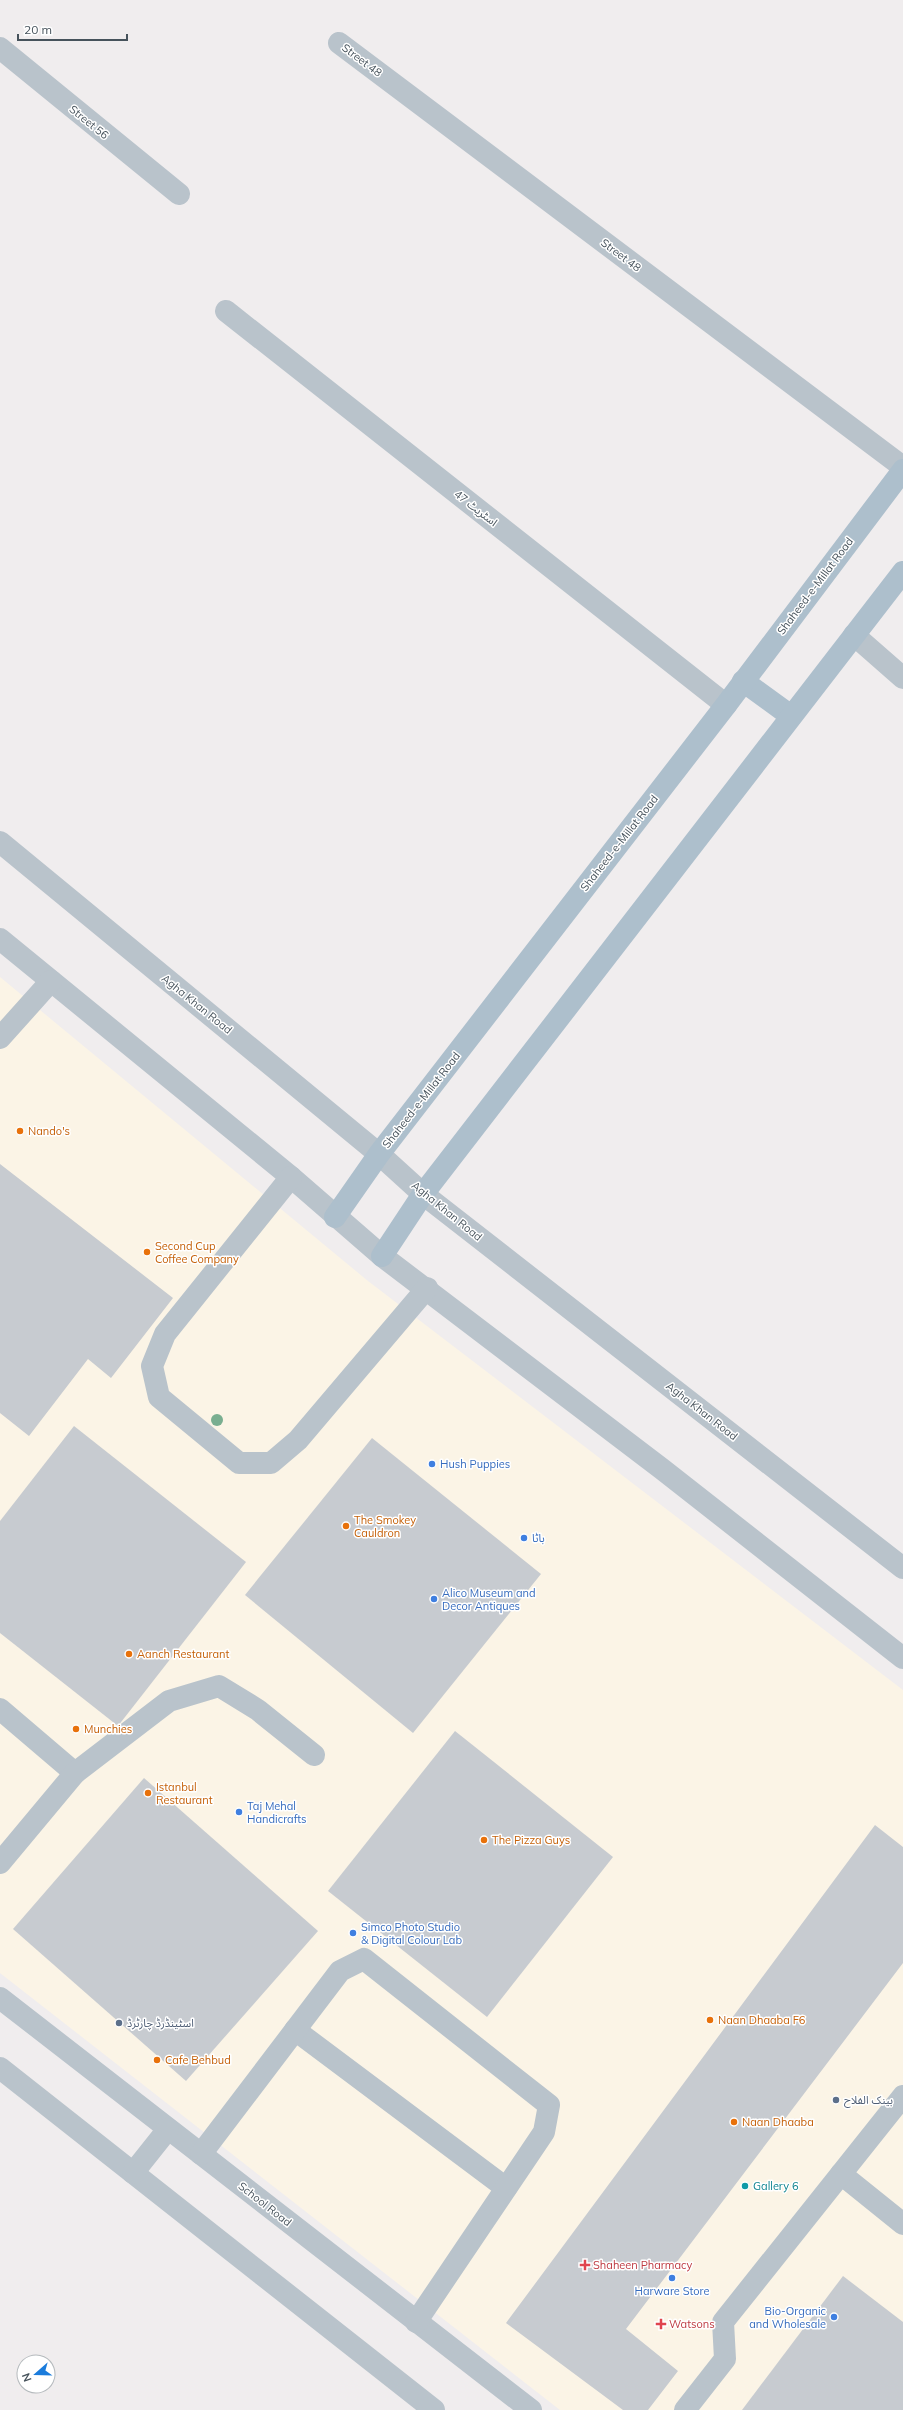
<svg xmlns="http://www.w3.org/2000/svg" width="903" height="2410" font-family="Mulish,'Noto Sans Arabic',sans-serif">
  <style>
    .commercial { fill: #fbf4e6 }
    .building { fill: #c7cbd0 }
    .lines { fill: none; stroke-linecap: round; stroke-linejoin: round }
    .minor { stroke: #b9c3cb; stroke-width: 22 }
    .major { stroke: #adbfcc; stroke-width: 22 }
    .tree { fill: #79ae90 }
    .food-dot { fill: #e8710a; stroke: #fff; stroke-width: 1.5 }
    .shop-dot { fill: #3f7fe0; stroke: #fff; stroke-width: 1.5 }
    .service-dot { fill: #5c6f8a; stroke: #fff; stroke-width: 1.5 }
    .culture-dot { fill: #0f9aa8; stroke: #fff; stroke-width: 1.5 }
    .health-dot { fill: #e0444e; stroke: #fff; stroke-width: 1.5 }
    .labels { text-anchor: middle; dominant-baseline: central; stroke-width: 3; stroke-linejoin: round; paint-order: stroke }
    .street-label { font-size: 11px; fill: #46525b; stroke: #fff }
    .food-label { font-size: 11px; fill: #c56008; stroke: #fff; text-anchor: start }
    .shop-label { font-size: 11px; fill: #366cbe; stroke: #fff; text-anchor: start }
    .service-label { font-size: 11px; fill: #4e5e75; stroke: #fff; text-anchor: start }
    .culture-label { font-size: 11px; fill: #0d838f; stroke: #fff; text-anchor: start }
    .health-label { font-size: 11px; fill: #be3a42; stroke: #fff; text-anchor: start }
  </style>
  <rect width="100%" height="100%" fill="#f0edee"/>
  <polygon class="commercial" points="0,977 368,1281 903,1690 903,2410 560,2410 0,1973"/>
  <g class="building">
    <polygon points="0,1164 173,1298 111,1378 88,1359 29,1436 0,1413"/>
    <polygon points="74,1426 246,1562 118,1726 0,1633 0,1521"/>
    <polygon points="372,1438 541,1574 413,1733 245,1595"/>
    <polygon points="455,1731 613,1857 487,2017 328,1891"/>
    <polygon points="144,1778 318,1931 186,2081 13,1929"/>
    <polygon points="875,1825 903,1847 903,1963 626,2329 678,2371 648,2410 623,2410 506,2323"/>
    <polygon points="843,2276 903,2322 903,2410 742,2410"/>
  </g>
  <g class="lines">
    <g class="minor">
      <polyline points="339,43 903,467"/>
      <polyline points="0,48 179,194"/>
      <polyline points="226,311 726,705"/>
      <polyline points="854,635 903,678"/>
      <polyline points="0,842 379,1154 423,1194 903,1568"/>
      <polyline points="0,939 291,1177 382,1256 662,1469 903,1658"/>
      <polyline points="0,1038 51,981"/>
      <polyline points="291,1177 165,1334 152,1366 159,1397 239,1463 271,1463 298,1440 427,1288"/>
      <polyline points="0,1709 75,1773"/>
      <polyline points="0,1863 75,1773 169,1701 219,1686 258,1710 314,1755"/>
      <polyline points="0,1998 531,2410"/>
      <polyline points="295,2030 506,2188"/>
      <polyline points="0,2068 434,2410"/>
      <polyline points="201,2154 340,1971 364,1959 549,2105 544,2132 416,2322"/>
      <polyline points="133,2173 168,2129"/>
      <polyline points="841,2174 903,2224"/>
      <polyline points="685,2410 725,2359 723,2322 903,2096"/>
    </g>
    <g class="major">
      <polyline points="743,681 791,716"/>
      <polyline points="335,1217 379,1154 726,705 903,470"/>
      <polyline points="382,1256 423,1194 903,572"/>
    </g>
  </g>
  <circle class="tree" cx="217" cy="1420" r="6"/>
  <g class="food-dot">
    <circle cx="20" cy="1131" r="4"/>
    <circle cx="147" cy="1252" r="4"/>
    <circle cx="346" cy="1526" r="4"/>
    <circle cx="129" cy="1654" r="4"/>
    <circle cx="76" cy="1729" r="4"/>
    <circle cx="148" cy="1793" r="4"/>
    <circle cx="484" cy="1840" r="4"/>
    <circle cx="710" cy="2020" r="4"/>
    <circle cx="157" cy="2060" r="4"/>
    <circle cx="734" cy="2122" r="4"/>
  </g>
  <g class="shop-dot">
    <circle cx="432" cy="1464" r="4"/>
    <circle cx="524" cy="1538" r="4"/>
    <circle cx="434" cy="1599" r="4"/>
    <circle cx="239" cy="1812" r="4"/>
    <circle cx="353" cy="1933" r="4"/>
    <circle cx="672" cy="2278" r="4"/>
    <circle cx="834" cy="2317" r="4"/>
  </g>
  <g class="service-dot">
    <circle cx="119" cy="2023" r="4"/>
    <circle cx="836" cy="2100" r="4"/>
  </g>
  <circle class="culture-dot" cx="745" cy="2186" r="4"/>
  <g class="health-dot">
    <path d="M583 2259h4v4h4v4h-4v4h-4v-4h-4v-4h4z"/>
    <path d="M659 2318h4v4h4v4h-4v4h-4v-4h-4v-4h4z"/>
  </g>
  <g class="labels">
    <g class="street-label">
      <text transform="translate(362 60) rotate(37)">Street 48</text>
      <text transform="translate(89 122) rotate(39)">Street 56</text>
      <text transform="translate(621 255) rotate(37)">Street 48</text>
      <text transform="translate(476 508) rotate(38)">اسٹریٹ 47</text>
      <text transform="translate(815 586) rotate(-53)">Shaheed-e-Millat Road</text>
      <text transform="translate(619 843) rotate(-52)">Shaheed-e-Millat Road</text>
      <text transform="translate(197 1004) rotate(39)">Agha Khan Road</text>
      <text transform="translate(421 1100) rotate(-52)">Shaheed-e-Millat Road</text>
      <text transform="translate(447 1211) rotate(39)">Agha Khan Road</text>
      <text transform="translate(702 1411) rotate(38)">Agha Khan Road</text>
      <text transform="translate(265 2204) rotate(38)">School Road</text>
    </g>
    <g class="food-label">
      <text x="28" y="1131">Nando's</text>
      <text x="155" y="1246">Second Cup<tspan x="155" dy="13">Coffee Company</tspan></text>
      <text x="354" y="1520">The Smokey<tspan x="354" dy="13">Cauldron</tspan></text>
      <text x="137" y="1654">Aanch Restaurant</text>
      <text x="84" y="1729">Munchies</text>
      <text x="156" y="1787">Istanbul<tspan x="156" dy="13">Restaurant</tspan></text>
      <text x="492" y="1840">The Pizza Guys</text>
      <text x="718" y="2020">Naan Dhaaba F6</text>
      <text x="165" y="2060">Cafe Behbud</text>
      <text x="742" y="2122">Naan Dhaaba</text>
    </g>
    <g class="shop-label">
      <text x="440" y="1464">Hush Puppies</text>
      <text x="532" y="1538">باٹا</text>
      <text x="442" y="1593">Alico Museum and<tspan x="442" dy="13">Decor Antiques</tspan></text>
      <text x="247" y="1806">Taj Mehal<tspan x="247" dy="13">Handicrafts</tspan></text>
      <text x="361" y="1927">Simco Photo Studio<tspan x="361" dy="13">&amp; Digital Colour Lab</tspan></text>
      <text x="672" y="2291" text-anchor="middle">Harware Store</text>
      <text x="826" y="2311" text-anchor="end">Bio-Organic<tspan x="826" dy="13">and Wholesale</tspan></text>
    </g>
    <g class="service-label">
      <text x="127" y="2023">اسٹینڈرڈ چارٹرڈ</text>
      <text x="844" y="2100">بینک الفلاح</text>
    </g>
    <g class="culture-label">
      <text x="753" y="2186">Gallery 6</text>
    </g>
    <g class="health-label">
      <text x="593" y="2265">Shaheen Pharmacy</text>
      <text x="669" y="2324">Watsons</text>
    </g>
  </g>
  <g transform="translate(36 2374) rotate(250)"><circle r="19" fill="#ffffff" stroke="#b5babd"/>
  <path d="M0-3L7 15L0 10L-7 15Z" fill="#1b7cdc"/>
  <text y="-6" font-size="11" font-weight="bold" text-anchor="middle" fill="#46525b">N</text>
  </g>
  <path d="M18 34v6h109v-6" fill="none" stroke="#46525b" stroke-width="2"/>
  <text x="24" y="34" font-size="12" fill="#46525b" stroke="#ffffff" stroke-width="3" paint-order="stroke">20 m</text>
</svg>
